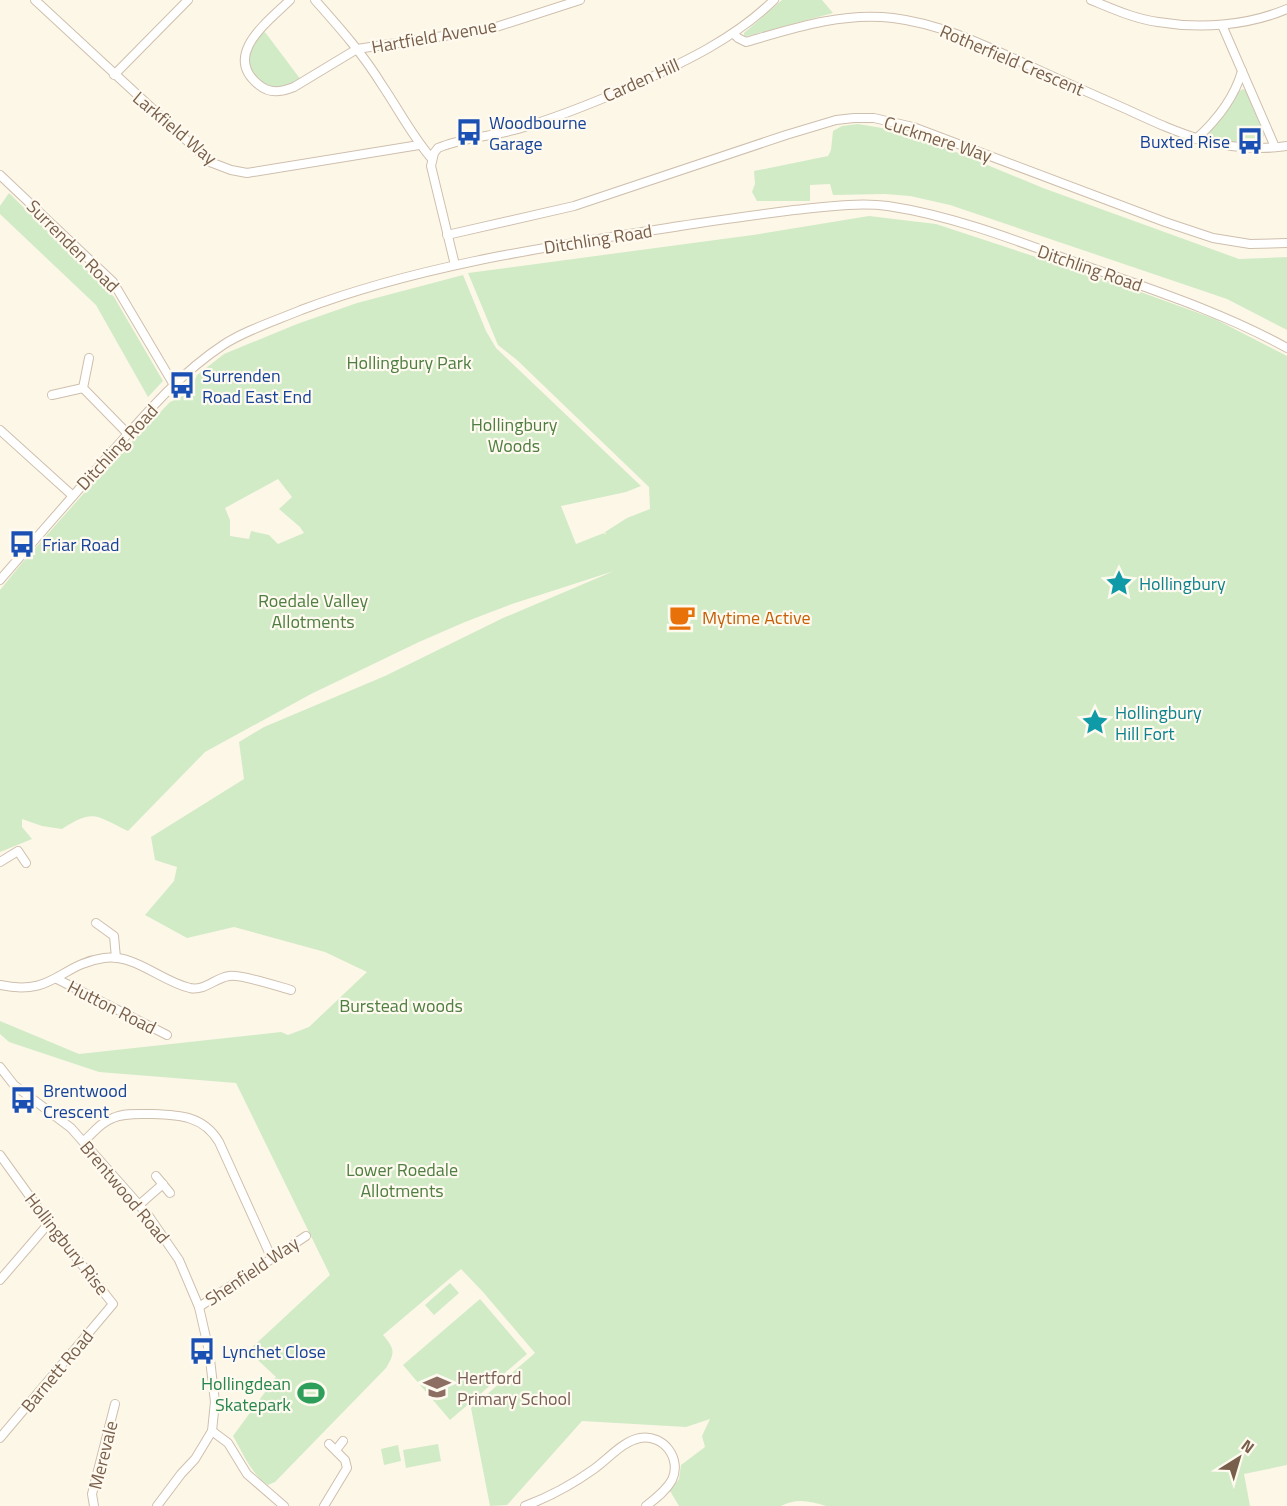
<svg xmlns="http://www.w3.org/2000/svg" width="1287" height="1506" font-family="'Titillium Web',sans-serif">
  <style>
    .green { fill: #d1ebc6; fill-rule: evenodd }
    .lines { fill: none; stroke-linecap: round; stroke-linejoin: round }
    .minor-casing { stroke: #cfbfad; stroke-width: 10 }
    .minor { stroke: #fff; stroke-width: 8 }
    .labels { text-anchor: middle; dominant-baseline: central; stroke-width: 4.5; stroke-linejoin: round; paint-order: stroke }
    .street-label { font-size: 18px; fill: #785f4b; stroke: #fffaef }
    .transit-label { font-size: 18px; fill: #164399; stroke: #fffaef; text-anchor: start }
    .park-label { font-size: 18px; fill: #4e7e42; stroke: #fffaef }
    .culture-label { font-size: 18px; fill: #0d838f; stroke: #fffaef; text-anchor: start }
    .food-label { font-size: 18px; fill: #c56008; stroke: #fffaef; text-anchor: start }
    .education-label { font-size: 18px; fill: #785e54; stroke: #fffaef; text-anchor: start }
    .leisure-label { font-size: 18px; fill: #27864d; stroke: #fffaef; text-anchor: end }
  </style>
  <rect width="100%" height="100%" fill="#fdf7e8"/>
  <g class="green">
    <polygon points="782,0 822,0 833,13 744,37 744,33"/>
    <path d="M 265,32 L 301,80 C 259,106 227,55 265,32 Z"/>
    <path d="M 1243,89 L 1246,91 L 1264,135 C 1259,150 1225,141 1212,138 L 1208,136 C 1212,127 1221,121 1226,113 C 1232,105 1234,93 1243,89 Z"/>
    <polygon points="858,124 888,129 944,147 1043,188 1239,259 1287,257 1287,330 1227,299 950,205 910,196 885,194 833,195 830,184 810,185 810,201 757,201 752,192 755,184 754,171 828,156 831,150 833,131 842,126"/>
    <polygon points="9,193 114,297 163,381 148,397 96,305 0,214 0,206"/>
    <path d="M 869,216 L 936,224 L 1124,286 L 1215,319 L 1287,356 L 1287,1465 L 1244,1474 L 1250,1506 L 826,1506 C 810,1501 796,1498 781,1506 L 679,1506 L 670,1491 L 679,1479 L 681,1465 L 705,1447 L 702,1436 L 710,1419 L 686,1427 L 582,1421 L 507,1505 L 490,1506 L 471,1408 L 535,1353 L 483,1292 L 461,1269 L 383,1335 C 394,1348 396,1352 386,1368 L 275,1482 L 268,1485 C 251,1474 243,1453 233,1436 L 276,1377 L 248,1351 L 330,1275 L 236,1083 L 99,1072 L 9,1042 L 0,1034 L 0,1021 L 79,1054 L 281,1032 L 288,1035 L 309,1027 L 367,972 L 325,952 L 234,927 L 187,938 L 145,915 L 174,881 L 177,867 L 155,860 L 151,837 L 244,779 L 239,742 L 264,727 L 385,676 L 503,618 L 614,571 L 512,604 L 465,622 L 419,642 L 311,694 L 205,752 L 128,831 C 96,816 94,808 62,829 L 42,826 L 22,819 L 22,827 L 32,839 L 0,852 L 0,590 L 22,563 L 100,475 L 170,402 L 189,393 L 197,375 L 224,354 L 297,324 L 357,303 L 463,275 L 486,331 L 496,348 L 641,486 L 626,492 L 561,506 L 576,544 L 604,533 L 606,535 L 605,532 L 627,518 L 650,509 L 649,487 L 517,360 L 498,345 L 468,273 L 753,235 ZM 278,479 L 292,497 L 279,509 L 300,527 L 304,533 L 278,544 L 269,535 L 251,531 L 249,539 L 230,536 L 230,520 L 225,508 Z"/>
    <polygon points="450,1283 459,1293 434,1315 425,1305"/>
    <polygon points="480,1299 527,1354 450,1420 403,1365"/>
    <polygon points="438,1444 441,1461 406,1468 403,1450"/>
    <polygon points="398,1445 401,1461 384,1465 381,1449"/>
  </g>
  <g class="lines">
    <defs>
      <g id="minor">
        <polyline points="35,0 210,162 231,170 247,173 419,145"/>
        <path d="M 290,0 C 269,21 221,55 259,85 C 270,94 281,92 294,87 L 357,49 L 490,29 L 580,0"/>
        <path d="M 315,0 C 339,27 363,54 382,85 C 399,110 412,136 432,159"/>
        <path d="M 1091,0 C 1113,9 1135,19 1158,22 C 1200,29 1247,26 1287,9"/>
        <polyline points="1222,25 1275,147"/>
        <path d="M 734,34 L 738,38 L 746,42 C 794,28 842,12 893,18 C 942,24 986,46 1030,66 C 1062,81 1094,95 1126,109 C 1180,134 1226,155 1287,146"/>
        <polyline points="114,75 188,0"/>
        <path d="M 1196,139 C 1217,120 1234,99 1242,71"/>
        <polyline points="0,175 113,282 174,385"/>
        <polyline points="447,235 574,206 786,135 836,120 854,118 874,118 913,127 1165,222 1213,238 1250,244 1287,243"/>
        <path d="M 455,265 L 431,166 L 434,153 L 438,148 C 460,138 494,136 518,129 C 556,118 593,103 630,87 C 682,63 733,40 774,0"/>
        <polyline points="89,358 83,388 128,434"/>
        <polyline points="52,395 83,388"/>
        <polyline points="0,430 73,496"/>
        <path d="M 0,580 C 36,538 73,496 109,455 C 144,416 179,374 223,345 C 246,330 275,321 301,310 C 423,264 553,246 680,226 C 718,220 756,215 794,210 C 824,207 858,202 888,206 C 954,216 1018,241 1080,264 C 1150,289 1222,312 1287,348"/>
        <polyline points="0,862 18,851 26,863"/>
        <polyline points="96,923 114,936 116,958"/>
        <polyline points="57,979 167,1035"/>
        <path d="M 0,985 C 53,997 60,964 104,958 C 136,954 160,981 190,988 C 205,991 215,978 229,976 C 241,974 277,986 291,990"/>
        <polyline points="0,1067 14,1085 71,1128 148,1215 179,1260 199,1307 209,1351 215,1402 212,1431 195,1459 181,1474 157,1506"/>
        <path d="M 84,1141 C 93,1133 101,1122 113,1118 C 124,1113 138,1114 150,1114 C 178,1115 203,1115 219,1142 L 272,1259"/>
        <polyline points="0,1155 49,1223 113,1304 0,1438"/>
        <polyline points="156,1176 170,1193"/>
        <polyline points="139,1205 163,1184"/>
        <polyline points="0,1280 49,1223"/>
        <polyline points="199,1307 306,1236"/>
        <polyline points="212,1431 228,1443 247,1474 284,1506"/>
        <polyline points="336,1450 343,1441"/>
        <polyline points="94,1506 92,1494 115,1404"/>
        <polyline points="324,1506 347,1468 345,1460 329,1444"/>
        <path d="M 525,1506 C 549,1497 573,1484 594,1469 C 608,1459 623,1441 640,1438 C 664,1434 682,1459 672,1480 C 666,1491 655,1499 646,1506"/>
      </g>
    </defs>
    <use href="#minor" class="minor-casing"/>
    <use href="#minor" class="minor"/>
  </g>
  <defs>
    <symbol id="bus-bare" viewBox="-9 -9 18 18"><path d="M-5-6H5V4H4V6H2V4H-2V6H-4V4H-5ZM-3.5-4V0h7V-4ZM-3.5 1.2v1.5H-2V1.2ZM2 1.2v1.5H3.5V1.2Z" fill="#1a4fb4" stroke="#fffaef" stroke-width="2.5" paint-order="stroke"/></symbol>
    <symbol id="sight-bare" viewBox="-9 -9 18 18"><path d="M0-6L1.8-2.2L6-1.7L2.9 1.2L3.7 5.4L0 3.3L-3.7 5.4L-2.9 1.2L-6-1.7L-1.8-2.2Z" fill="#0f9aa8" stroke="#fffaef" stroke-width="2.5" paint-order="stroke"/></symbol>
    <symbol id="cafe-bare" viewBox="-9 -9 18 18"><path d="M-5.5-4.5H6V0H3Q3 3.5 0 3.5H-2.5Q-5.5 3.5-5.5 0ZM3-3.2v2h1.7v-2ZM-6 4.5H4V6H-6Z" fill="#e8710a" stroke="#fffaef" stroke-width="2.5" paint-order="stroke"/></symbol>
    <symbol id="school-bare" viewBox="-9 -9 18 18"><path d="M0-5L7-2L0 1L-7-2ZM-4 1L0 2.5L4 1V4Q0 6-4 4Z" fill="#8d6e63" stroke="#fffaef" stroke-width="2.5" paint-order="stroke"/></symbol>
    <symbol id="stadium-bare" viewBox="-9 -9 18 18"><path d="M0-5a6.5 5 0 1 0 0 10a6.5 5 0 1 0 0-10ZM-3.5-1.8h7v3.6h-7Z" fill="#2e9e5b" stroke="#fffaef" stroke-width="2.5" paint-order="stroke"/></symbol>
  </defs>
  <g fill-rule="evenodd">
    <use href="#bus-bare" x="450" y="113" width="38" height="38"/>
    <use href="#bus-bare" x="1231" y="122" width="38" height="38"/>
    <use href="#bus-bare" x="163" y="366" width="38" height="38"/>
    <use href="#bus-bare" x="3" y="525" width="38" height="38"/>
    <use href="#sight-bare" x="1100" y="564" width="38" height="38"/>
    <use href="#cafe-bare" x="663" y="598" width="38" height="38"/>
    <use href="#sight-bare" x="1076" y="703" width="38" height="38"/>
    <use href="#bus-bare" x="4" y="1081" width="38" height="38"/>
    <use href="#bus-bare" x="183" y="1332" width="38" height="38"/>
    <use href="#school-bare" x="418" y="1368" width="38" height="38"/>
    <use href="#stadium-bare" x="292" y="1374" width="38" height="38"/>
  </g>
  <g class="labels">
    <g class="street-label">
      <text transform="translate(434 36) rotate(-10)">Hartfield Avenue</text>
      <text transform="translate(1012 60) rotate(23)">Rotherfield Crescent</text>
      <text transform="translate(641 80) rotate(-24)">Carden Hill</text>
      <text transform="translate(175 128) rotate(40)">Larkfield Way</text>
      <text transform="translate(938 139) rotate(18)">Cuckmere Way</text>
      <text transform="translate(598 239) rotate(-9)">Ditchling Road</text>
      <text transform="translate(73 246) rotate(45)">Surrenden Road</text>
      <text transform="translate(1090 268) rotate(19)">Ditchling Road</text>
      <text transform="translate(117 447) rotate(-47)">Ditchling Road</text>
      <text transform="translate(112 1007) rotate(27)">Hutton Road</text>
      <text transform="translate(125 1192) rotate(50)">Brentwood Road</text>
      <text transform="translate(67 1244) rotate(52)">Hollingbury Rise</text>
      <text transform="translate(252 1271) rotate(-34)">Shenfield Way</text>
      <text transform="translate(57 1371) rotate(-50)">Barnett Road</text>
      <text transform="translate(103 1455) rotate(-76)">Merevale</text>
    </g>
    <g class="transit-label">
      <text x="489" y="122">Woodbourne<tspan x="489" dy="21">Garage</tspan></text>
      <text x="1230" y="141" text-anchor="end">Buxted Rise</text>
      <text x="202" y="375">Surrenden<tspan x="202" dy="21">Road East End</tspan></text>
      <text x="42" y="544">Friar Road</text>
      <text x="43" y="1090">Brentwood<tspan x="43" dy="21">Crescent</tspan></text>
      <text x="222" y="1351">Lynchet Close</text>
    </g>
    <g class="park-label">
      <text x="409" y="362">Hollingbury Park</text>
      <text x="514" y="424">Hollingbury<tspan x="514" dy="21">Woods</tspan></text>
      <text x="313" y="600">Roedale Valley<tspan x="313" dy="21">Allotments</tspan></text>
      <text x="401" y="1005">Burstead woods</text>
      <text x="402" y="1169">Lower Roedale<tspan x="402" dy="21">Allotments</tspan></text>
    </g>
    <g class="culture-label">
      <text x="1139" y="583">Hollingbury</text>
      <text x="1115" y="712">Hollingbury<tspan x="1115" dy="21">Hill Fort</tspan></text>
    </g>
    <g class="food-label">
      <text x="702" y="617">Mytime Active</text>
    </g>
    <g class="education-label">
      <text x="457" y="1377">Hertford<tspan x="457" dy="21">Primary School</tspan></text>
    </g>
    <g class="leisure-label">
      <text x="291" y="1383">Hollingdean<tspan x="291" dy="21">Skatepark</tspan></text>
    </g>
  </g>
  <g transform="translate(1239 1458) rotate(37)" stroke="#fffaef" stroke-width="4.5" paint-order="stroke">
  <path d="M0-4.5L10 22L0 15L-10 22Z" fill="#785f4b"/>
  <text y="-9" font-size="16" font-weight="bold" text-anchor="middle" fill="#785f4b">N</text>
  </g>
</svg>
